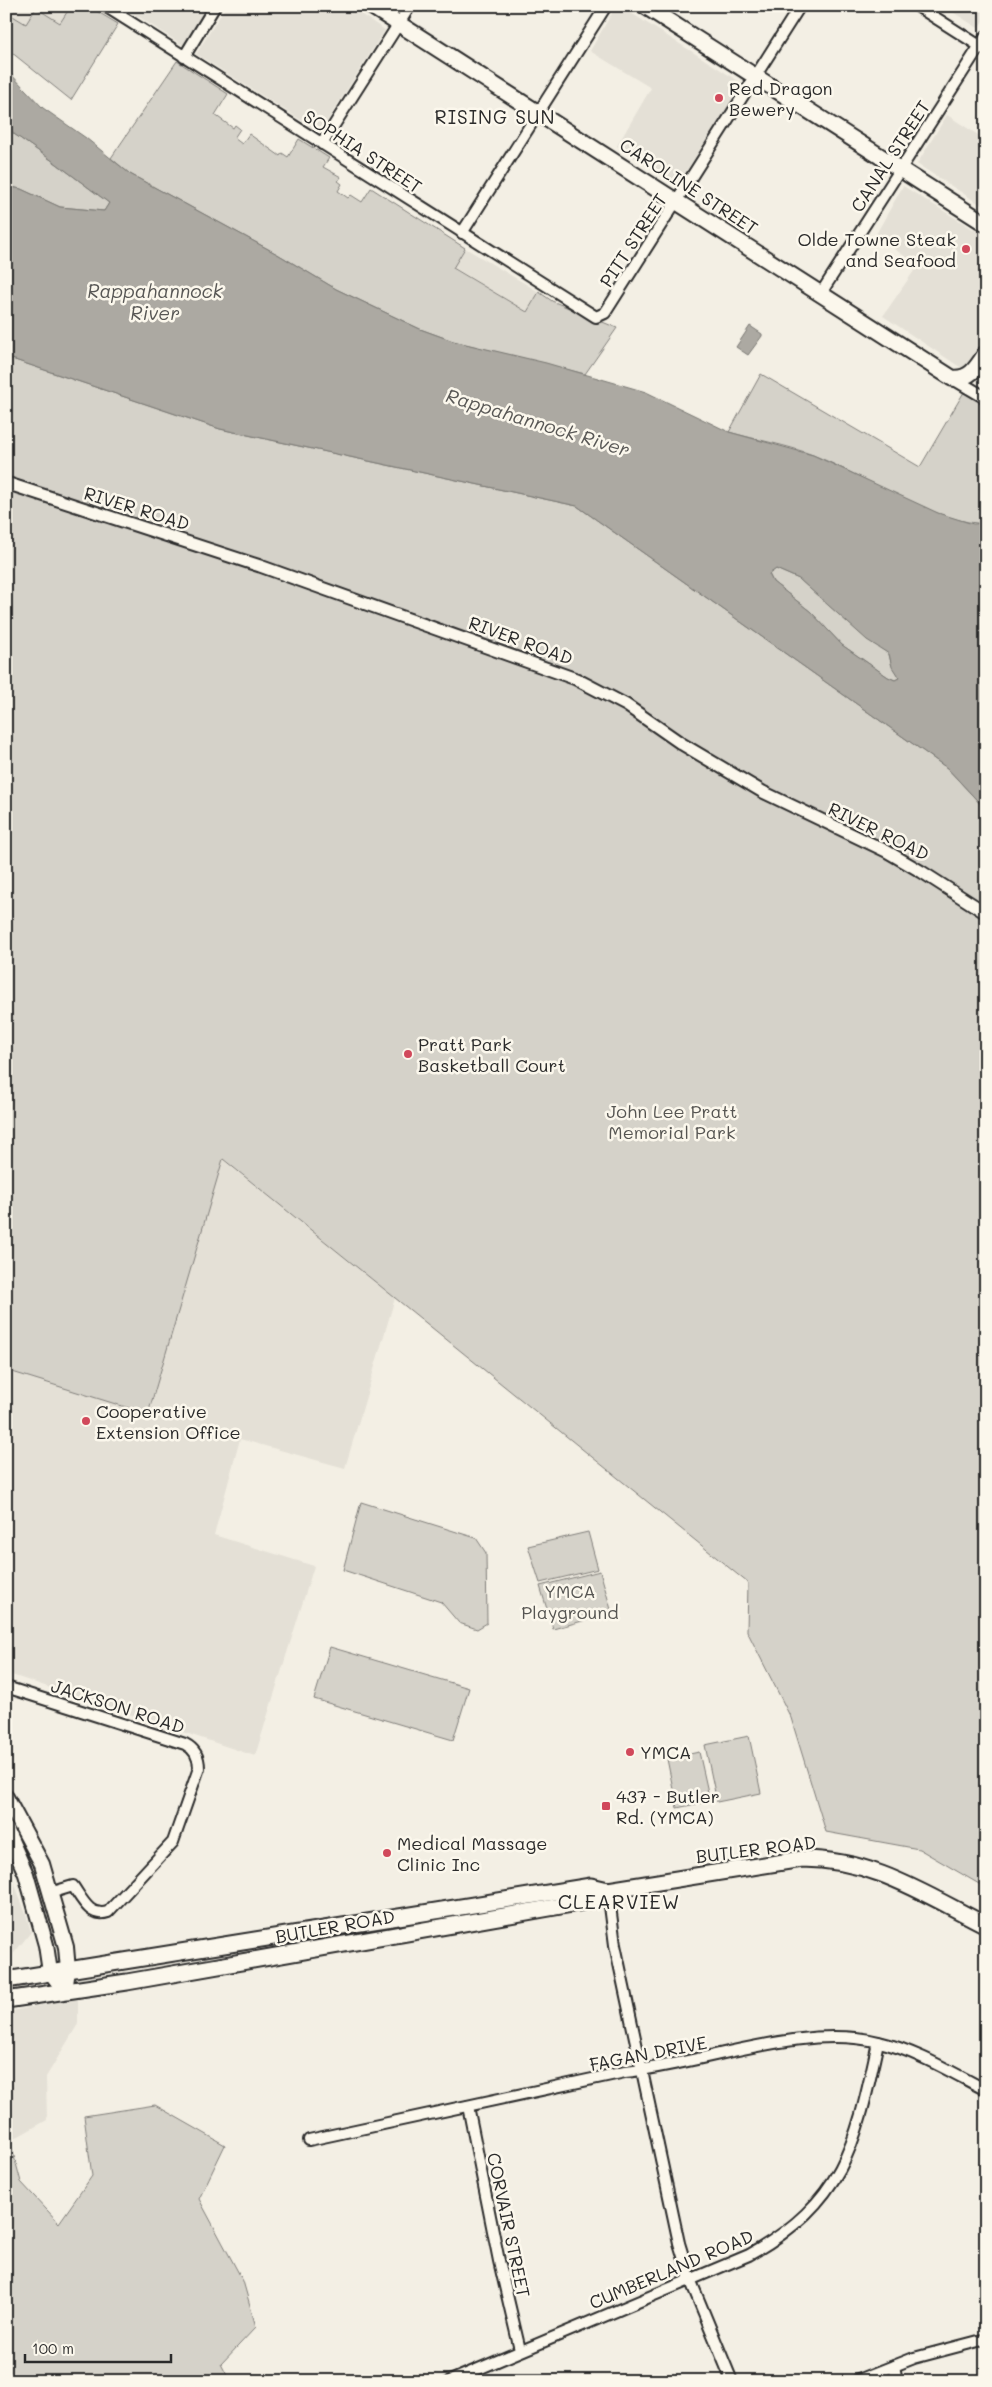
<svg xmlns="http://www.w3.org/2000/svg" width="992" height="2387" font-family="Mali,sans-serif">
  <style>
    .built { fill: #e4e0d6 }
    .green { fill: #d5d2c9; stroke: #807e7a }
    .water { fill: #aca9a2; stroke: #787772; fill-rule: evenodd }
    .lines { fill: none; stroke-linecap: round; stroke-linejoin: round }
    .minor-casing { stroke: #2b2b2b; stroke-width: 14 }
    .tertiary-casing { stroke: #2b2b2b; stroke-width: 15 }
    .secondary-casing { stroke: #2b2b2b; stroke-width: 18 }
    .primary-casing { stroke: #2b2b2b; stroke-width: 19 }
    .minor { stroke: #fbf7ec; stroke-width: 10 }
    .tertiary { stroke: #fbf7ec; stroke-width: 11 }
    .secondary { stroke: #fbf7ec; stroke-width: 14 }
    .primary { stroke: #fbf7ec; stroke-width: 15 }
    .poi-dot { fill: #d1495b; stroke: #fbf7ec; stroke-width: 2 }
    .labels { text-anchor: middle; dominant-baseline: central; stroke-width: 5; stroke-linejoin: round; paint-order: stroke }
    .poi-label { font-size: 18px; fill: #2b2b2b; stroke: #fbf7ec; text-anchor: start }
    .street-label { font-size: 18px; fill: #2b2b2b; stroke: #fbf7ec }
    .park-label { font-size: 18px; fill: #565552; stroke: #fbf7ec }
    .neighbourhood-label { font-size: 19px; letter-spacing: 1px; fill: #2b2b2b; stroke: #fbf7ec }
    .water-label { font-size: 19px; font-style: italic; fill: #585755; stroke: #fbf7ec }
    .quarter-label { font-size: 20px; letter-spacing: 1px; fill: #2b2b2b; stroke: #fbf7ec }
  </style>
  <rect width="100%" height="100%" fill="#f3efe4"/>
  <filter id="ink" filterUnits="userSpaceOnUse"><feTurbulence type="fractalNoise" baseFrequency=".02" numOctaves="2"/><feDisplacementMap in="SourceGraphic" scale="10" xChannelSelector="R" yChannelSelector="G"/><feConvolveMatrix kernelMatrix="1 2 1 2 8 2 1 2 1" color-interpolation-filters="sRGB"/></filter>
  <g filter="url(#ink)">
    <g class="built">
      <polygon points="6,6 71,6 60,23 26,24 6,12"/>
      <polygon points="122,6 208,6 184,46"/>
      <polygon points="226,6 348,6 385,30 320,132 196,54"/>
      <polygon points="616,6 620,6 743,84 677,185 617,146 651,88 590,51"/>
      <polygon points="943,6 986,6 986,17 978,28"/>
      <polygon points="947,115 986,140 986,208 917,164"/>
      <polygon points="903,186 986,237 986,339 966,371 883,316 918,265 875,236"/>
      <polygon points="465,248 539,292 527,312 453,267"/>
      <polygon points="222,1159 395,1298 345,1468 240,1439 214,1535 314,1566 255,1756 6,1673 6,1370 148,1413"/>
      <polygon points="6,1861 26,1914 31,1932 6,1963"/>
      <polygon points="78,1998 78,2024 46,2077 47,2120 10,2141 6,2141 6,2012"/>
    </g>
    <g class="green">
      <polygon points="71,6 88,6 118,24 71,100 6,48 6,12 26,24 36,8 60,23"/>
      <polygon points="177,61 228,94 215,115 233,128 235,125 240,129 234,138 242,144 249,134 280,156 282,153 288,157 299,139 329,158 323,167 341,177 338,181 342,184 338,191 348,198 351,195 362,202 371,188 465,248 453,268 527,312 539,292 552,301 617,328 585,374 453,341 420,329 336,289 279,255 130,174 111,158"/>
      <polygon points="6,123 14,134 57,164 109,203 104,211 60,207 21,189 6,186"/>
      <polygon points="6,357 220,429 577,506 947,768 986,810 986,1888 919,1849 826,1832 791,1718 747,1631 748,1583 223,1159 148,1414 6,1370"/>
      <path d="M 761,374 L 920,467 L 964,392 L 986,406 L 986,523 C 943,527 857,472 813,455 C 787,445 757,440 729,432 Z"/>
      <polygon points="776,569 799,579 860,633 889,654 891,663 899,678 895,680 888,677 842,645 811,612 773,582 769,574"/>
      <polygon points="361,1502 476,1538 486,1553 487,1623 477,1629 459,1623 441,1602 343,1570"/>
      <polygon points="588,1532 598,1569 540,1583 528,1546"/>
      <polygon points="600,1571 612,1613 553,1629 540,1586"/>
      <polygon points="330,1647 469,1688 453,1740 314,1699"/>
      <polygon points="749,1736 761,1793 717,1802 705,1745"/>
      <polygon points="699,1752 710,1801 677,1808 667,1759"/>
      <polygon points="155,2105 225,2145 199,2199 243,2281 256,2327 221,2364 230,2381 11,2381 6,2375 6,2141 10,2141 21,2182 59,2223 92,2176 84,2116"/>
    </g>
    <g class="water">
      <path d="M 6,69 L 43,108 L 86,138 L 130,174 L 279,255 L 336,289 L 420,329 L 453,341 L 546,363 L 646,392 L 729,432 L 813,455 L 938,513 L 973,524 L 986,523 L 986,810 L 947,768 L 577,506 L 220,429 L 6,357 L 6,186 L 21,189 L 60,207 L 104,211 L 109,203 L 57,164 L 14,134 L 6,123 ZM 776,569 L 799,579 L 867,640 L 889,654 L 892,667 L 899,678 L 895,680 L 888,677 L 842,645 L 811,612 L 773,582 L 769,574 Z"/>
      <polygon points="750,326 762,334 762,336 748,355 736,347"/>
    </g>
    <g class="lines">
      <defs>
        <g id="minor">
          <polyline points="105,6 596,317 605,313 800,6"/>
          <polyline points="917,6 986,50"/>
          <polyline points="184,57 215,6"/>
          <polyline points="322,144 410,6"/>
          <polyline points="462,233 606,6"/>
          <polyline points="821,293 986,36"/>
          <path d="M 6,1687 L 185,1744 C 195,1749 199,1757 199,1768 L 173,1842 L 108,1912 C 90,1918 82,1899 73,1886 L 50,1893"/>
          <polyline points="608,1890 615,1945 679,2243 690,2279 732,2381"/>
          <polyline points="468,2106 499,2261 520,2350"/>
          <path d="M 309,2140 L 625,2072 C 703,2064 802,2023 879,2042 C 917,2051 951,2072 986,2090"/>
          <polyline points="894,2366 897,2381"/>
          <path d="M 450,2381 L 749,2255 C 846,2200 856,2143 878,2042"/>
          <polyline points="856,2381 914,2358 986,2339"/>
        </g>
        <g id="tertiary">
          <polyline points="952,378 986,398"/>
          <polyline points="6,483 260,566 576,679 626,705 682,744 763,792 886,851 922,872 986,913"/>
        </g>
        <g id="secondary">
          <polyline points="6,1797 42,1864 66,1947 68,1970 65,1991"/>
          <polyline points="6,1829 26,1874 46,1945 50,1972 65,1991"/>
        </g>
        <g id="primary">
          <path d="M 371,6 L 952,378 C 970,380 977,367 986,353"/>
          <polyline points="645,6 986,224"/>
          <path d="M 6,1980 L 591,1886 L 608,1890 L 802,1859 C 873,1859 924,1894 986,1925"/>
          <polyline points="6,2000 127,1982 595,1900 608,1890"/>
        </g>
      </defs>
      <use href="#minor" class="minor-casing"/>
      <use href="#tertiary" class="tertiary-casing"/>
      <use href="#secondary" class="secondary-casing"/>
      <use href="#primary" class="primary-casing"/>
      <use href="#minor" class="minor"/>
      <use href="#tertiary" class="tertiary"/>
      <use href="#secondary" class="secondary"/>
      <use href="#primary" class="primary"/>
    </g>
  </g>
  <g class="poi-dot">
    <circle cx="719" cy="98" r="5"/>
    <circle cx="966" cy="249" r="5"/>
    <circle cx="408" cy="1054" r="5"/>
    <circle cx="86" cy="1421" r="5"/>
    <circle cx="630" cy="1752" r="5"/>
    <rect x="601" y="1801" width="10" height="10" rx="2.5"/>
    <circle cx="387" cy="1853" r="5"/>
  </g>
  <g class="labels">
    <g class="poi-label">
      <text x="729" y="88">Red Dragon<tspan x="729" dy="21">Bewery</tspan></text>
      <text x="956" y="239" text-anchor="end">Olde Towne Steak<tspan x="956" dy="21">and Seafood</tspan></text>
      <text x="418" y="1044">Pratt Park<tspan x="418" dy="21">Basketball Court</tspan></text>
      <text x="96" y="1411">Cooperative<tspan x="96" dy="21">Extension Office</tspan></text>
      <text x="640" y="1752">YMCA</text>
      <text x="616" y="1796">437 - Butler<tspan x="616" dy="21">Rd. (YMCA)</tspan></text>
      <text x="397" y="1843">Medical Massage<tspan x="397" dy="21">Clinic Inc</tspan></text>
    </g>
    <g class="street-label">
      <text transform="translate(363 151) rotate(33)">SOPHIA STREET</text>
      <text transform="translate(890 156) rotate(-57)">CANAL STREET</text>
      <text transform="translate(689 186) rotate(33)">CAROLINE STREET</text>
      <text transform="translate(633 240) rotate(-57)">PITT STREET</text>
      <text transform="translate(137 508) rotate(17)">RIVER ROAD</text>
      <text transform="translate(521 640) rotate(20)">RIVER ROAD</text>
      <text transform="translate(879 831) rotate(26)">RIVER ROAD</text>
      <text transform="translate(118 1706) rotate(18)">JACKSON ROAD</text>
      <text transform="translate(756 1849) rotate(-7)">BUTLER ROAD</text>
      <text transform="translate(335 1926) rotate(-10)">BUTLER ROAD</text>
      <text transform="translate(648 2053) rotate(-11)">FAGAN DRIVE</text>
      <text transform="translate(509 2225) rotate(78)">CORVAIR STREET</text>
      <text transform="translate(671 2269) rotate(-23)">CUMBERLAND ROAD</text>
    </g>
    <g class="park-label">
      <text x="672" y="1111">John Lee Pratt<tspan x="672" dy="21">Memorial Park</tspan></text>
      <text x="570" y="1591">YMCA<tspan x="570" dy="21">Playground</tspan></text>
    </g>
    <g class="neighbourhood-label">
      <text x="495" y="116">RISING SUN</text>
    </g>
    <g class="water-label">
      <text x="155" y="290">Rappahannock<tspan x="155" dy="22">River</tspan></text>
      <text transform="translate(538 422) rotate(17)">Rappahannock River</text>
    </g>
    <g class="quarter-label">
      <text x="619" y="1901">CLEARVIEW</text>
    </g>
  </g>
  <rect width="992" height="2387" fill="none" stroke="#fbf7ec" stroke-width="25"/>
  <rect x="12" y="12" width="967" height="2362" fill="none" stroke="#2b2b2b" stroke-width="2" filter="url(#ink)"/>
  <path d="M25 2354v8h146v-8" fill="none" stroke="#2b2b2b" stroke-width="2.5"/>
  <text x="32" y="2354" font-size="15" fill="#2b2b2b" stroke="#fbf7ec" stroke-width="4" paint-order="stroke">100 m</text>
</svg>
